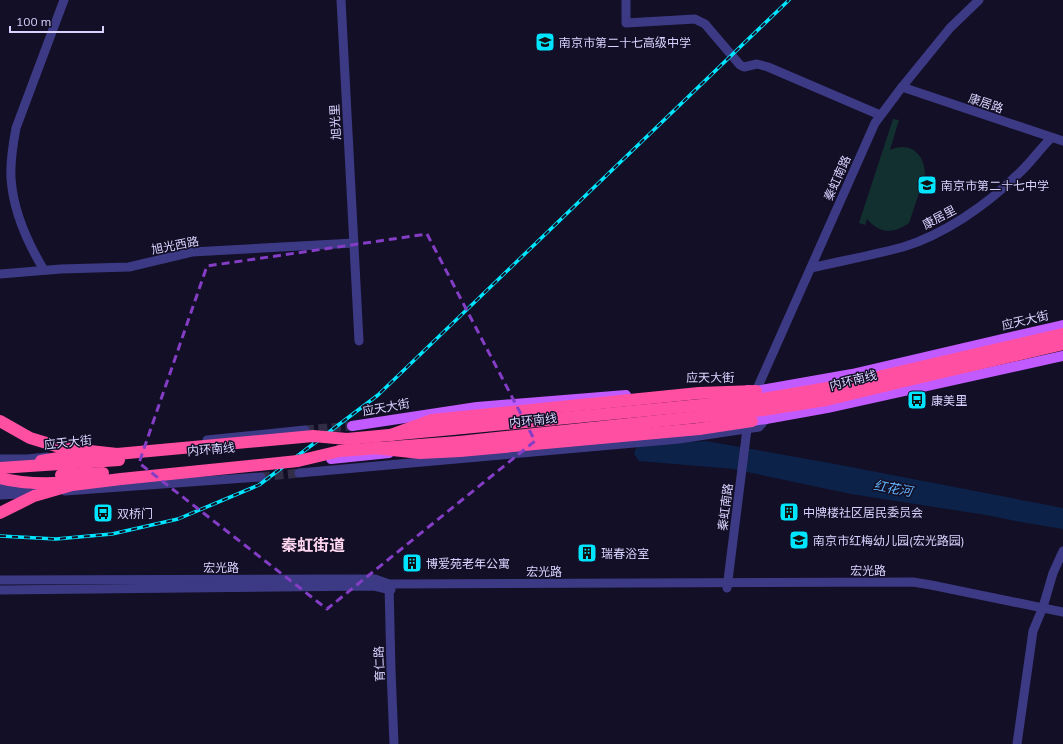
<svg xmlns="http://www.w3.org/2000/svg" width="1063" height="744" font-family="Mulish,'Noto Sans SC',sans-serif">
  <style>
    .green { fill: #12302f }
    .water { fill: #0c2248 }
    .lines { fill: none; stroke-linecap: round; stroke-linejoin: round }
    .minor-tunnel { stroke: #312d47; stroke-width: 9; stroke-dasharray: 9 4.5; stroke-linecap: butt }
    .minor { stroke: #3d3a85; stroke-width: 9 }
    .major { stroke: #c25bff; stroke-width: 10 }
    .highway { stroke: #ff4fa3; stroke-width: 12 }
    .rail-casing { stroke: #00e5ff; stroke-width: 3.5 }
    .rail { stroke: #130f26; stroke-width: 2; stroke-dasharray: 6; stroke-linecap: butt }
    .highway-bridge { stroke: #ff4fa3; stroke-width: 12 }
    .marked { fill: none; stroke: #843dc5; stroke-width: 3; stroke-dasharray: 8 5; stroke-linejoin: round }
    .labels { text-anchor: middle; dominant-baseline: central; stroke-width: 3; stroke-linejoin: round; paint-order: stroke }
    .poi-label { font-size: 12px; fill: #d9d4ff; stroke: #130f26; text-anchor: start }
    .street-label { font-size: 12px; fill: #d9d4ff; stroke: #130f26 }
    .water-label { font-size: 13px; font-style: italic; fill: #62b6ff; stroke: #130f26 }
    .district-label { font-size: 16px; font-weight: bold; fill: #ffd6f0; stroke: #130f26 }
  </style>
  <rect width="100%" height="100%" fill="#130f26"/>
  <path class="green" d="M 893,119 L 899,120 L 890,150 C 909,141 925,153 925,175 L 909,223 C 893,234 880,234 867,219 L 865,225 L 859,223 Z"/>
  <polygon class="water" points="706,441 830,463 1063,508 1063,529 1021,522 986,515 851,494 733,469 639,461 634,454 635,450 639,445"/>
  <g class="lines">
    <g class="minor-tunnel">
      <polyline points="305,430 352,426"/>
      <polyline points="261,477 299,473"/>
    </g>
    <g class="minor">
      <polyline points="341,0 359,341"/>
      <polyline points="626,0 626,23 695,19 705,24 740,65 744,67 757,64 768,67 880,115"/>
      <polyline points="902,87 1063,141"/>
      <path d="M 811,268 C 841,261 873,255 903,247 C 943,235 987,205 1016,176 C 1029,165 1039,150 1051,138"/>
      <path d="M 44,270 C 27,242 13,210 11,178 C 10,161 13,144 16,128 L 64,0"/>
      <polyline points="0,274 61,269 129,267 192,252 354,243"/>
      <polyline points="755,397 756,391 875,123 902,87 950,28 979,0"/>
      <polyline points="207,440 305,430"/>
      <polyline points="0,459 27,459 47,457"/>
      <polyline points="299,473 679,439 759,427 766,419"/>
      <polyline points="0,487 25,487"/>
      <polyline points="65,491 261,477"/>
      <polyline points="0,495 37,493"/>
      <polyline points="0,580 375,579 389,584 913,582 931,585 1063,612"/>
      <polyline points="389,584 391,670 394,744"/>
      <polyline points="727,588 747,429"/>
      <polyline points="0,590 374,586 391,590"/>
      <polyline points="1017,744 1033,631 1043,607 1053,573 1063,551"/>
    </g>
    <g class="major">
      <polyline points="748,390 756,391 852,374 1063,325"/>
      <polyline points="746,422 766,419 827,408 1063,356"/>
      <polyline points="352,426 477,407 626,395"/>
      <polyline points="331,459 389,453"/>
    </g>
    <g class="highway">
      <polyline points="699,429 752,421"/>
      <polyline points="391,435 432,420 699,393 756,391"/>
      <polyline points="347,439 463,428"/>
      <polyline points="340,451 459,442"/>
      <polyline points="41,461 64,457 96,455"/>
      <polyline points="61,475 103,473"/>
      <path d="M 0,478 C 23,484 49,484 73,482"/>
    </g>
    <defs>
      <polyline id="rail" points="0,536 56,539 112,534 178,519 259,485 378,395 789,0"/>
    </defs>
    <use href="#rail" class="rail-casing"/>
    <use href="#rail" class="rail"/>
    <g class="highway-bridge">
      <polyline points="0,421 30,438 63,448 117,454 313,436 347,439"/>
      <polyline points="463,428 763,399 839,386 1063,334"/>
      <polyline points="459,442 763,410 826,400 926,376 1063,344"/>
      <polyline points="374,448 420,453 460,451 699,429"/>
      <polyline points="0,468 119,460"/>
      <polyline points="0,513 34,496 72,485 121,479 298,461 340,451"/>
    </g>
  </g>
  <path class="marked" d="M 427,234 L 535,441 L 327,609 L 139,463 L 207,266 Z"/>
  <defs>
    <symbol id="school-square" viewBox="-11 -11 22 22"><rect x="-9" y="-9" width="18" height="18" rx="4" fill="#00e5ff" stroke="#130f26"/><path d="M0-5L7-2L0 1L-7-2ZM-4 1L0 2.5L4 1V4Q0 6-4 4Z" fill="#111"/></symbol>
    <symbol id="bus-square" viewBox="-11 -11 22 22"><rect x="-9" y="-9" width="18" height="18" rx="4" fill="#00e5ff" stroke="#130f26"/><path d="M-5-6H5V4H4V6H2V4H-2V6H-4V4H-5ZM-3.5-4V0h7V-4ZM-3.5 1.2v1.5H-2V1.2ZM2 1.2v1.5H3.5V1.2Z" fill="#111"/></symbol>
    <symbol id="building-square" viewBox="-11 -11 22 22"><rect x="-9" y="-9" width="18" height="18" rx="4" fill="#00e5ff" stroke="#130f26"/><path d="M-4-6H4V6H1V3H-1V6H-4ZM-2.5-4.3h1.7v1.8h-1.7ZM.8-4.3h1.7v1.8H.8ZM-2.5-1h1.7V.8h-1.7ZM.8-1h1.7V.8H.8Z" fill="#111"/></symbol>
  </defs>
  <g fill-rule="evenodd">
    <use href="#school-square" x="534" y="31" width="22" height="22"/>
    <use href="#school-square" x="916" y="174" width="22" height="22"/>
    <use href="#bus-square" x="906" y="389" width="22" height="22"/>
    <use href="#building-square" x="778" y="501" width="22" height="22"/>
    <use href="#bus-square" x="92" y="502" width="22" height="22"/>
    <use href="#school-square" x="788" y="529" width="22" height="22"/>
    <use href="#building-square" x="576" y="542" width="22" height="22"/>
    <use href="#building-square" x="401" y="552" width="22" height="22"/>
  </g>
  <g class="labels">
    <g class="poi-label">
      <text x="559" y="42">南京市第二十七高级中学</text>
      <text x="941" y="185">南京市第二十七中学</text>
      <text x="931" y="400">康美里</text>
      <text x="803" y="512">中牌楼社区居民委员会</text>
      <text x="117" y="513">双桥门</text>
      <text x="813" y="540">南京市红梅幼儿园(宏光路园)</text>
      <text x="601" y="553">瑞春浴室</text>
      <text x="426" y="563">博爱苑老年公寓</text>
    </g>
    <g class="street-label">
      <text transform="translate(986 103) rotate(19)">康居路</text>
      <text transform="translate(335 122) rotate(-93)">旭光里</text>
      <text transform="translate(837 178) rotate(-66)">秦虹南路</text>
      <text transform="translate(939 217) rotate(-28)">康居里</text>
      <text transform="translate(175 245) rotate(-11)">旭光西路</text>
      <text transform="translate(1025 320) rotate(-13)">应天大街</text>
      <text x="710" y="377">应天大街</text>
      <text transform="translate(853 380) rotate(-14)">内环南线</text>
      <text transform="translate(386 407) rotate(-10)">应天大街</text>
      <text transform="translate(533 420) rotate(-6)">内环南线</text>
      <text transform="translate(68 442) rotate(-6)">应天大街</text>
      <text transform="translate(211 449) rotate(-5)">内环南线</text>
      <text transform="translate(725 507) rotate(-83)">秦虹南路</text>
      <text x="221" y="567">宏光路</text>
      <text x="868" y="570">宏光路</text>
      <text x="544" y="571">宏光路</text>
      <text transform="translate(379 664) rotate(-92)">育仁路</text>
    </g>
    <g class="water-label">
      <text transform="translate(893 488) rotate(10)">红花河</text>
    </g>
    <g class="district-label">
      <text x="313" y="545">秦虹街道</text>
    </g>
  </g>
  <path d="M10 26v6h93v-6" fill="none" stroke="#d9d4ff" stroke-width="2"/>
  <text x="16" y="26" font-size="12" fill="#d9d4ff" stroke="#130f26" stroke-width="3" paint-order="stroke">100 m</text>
</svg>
